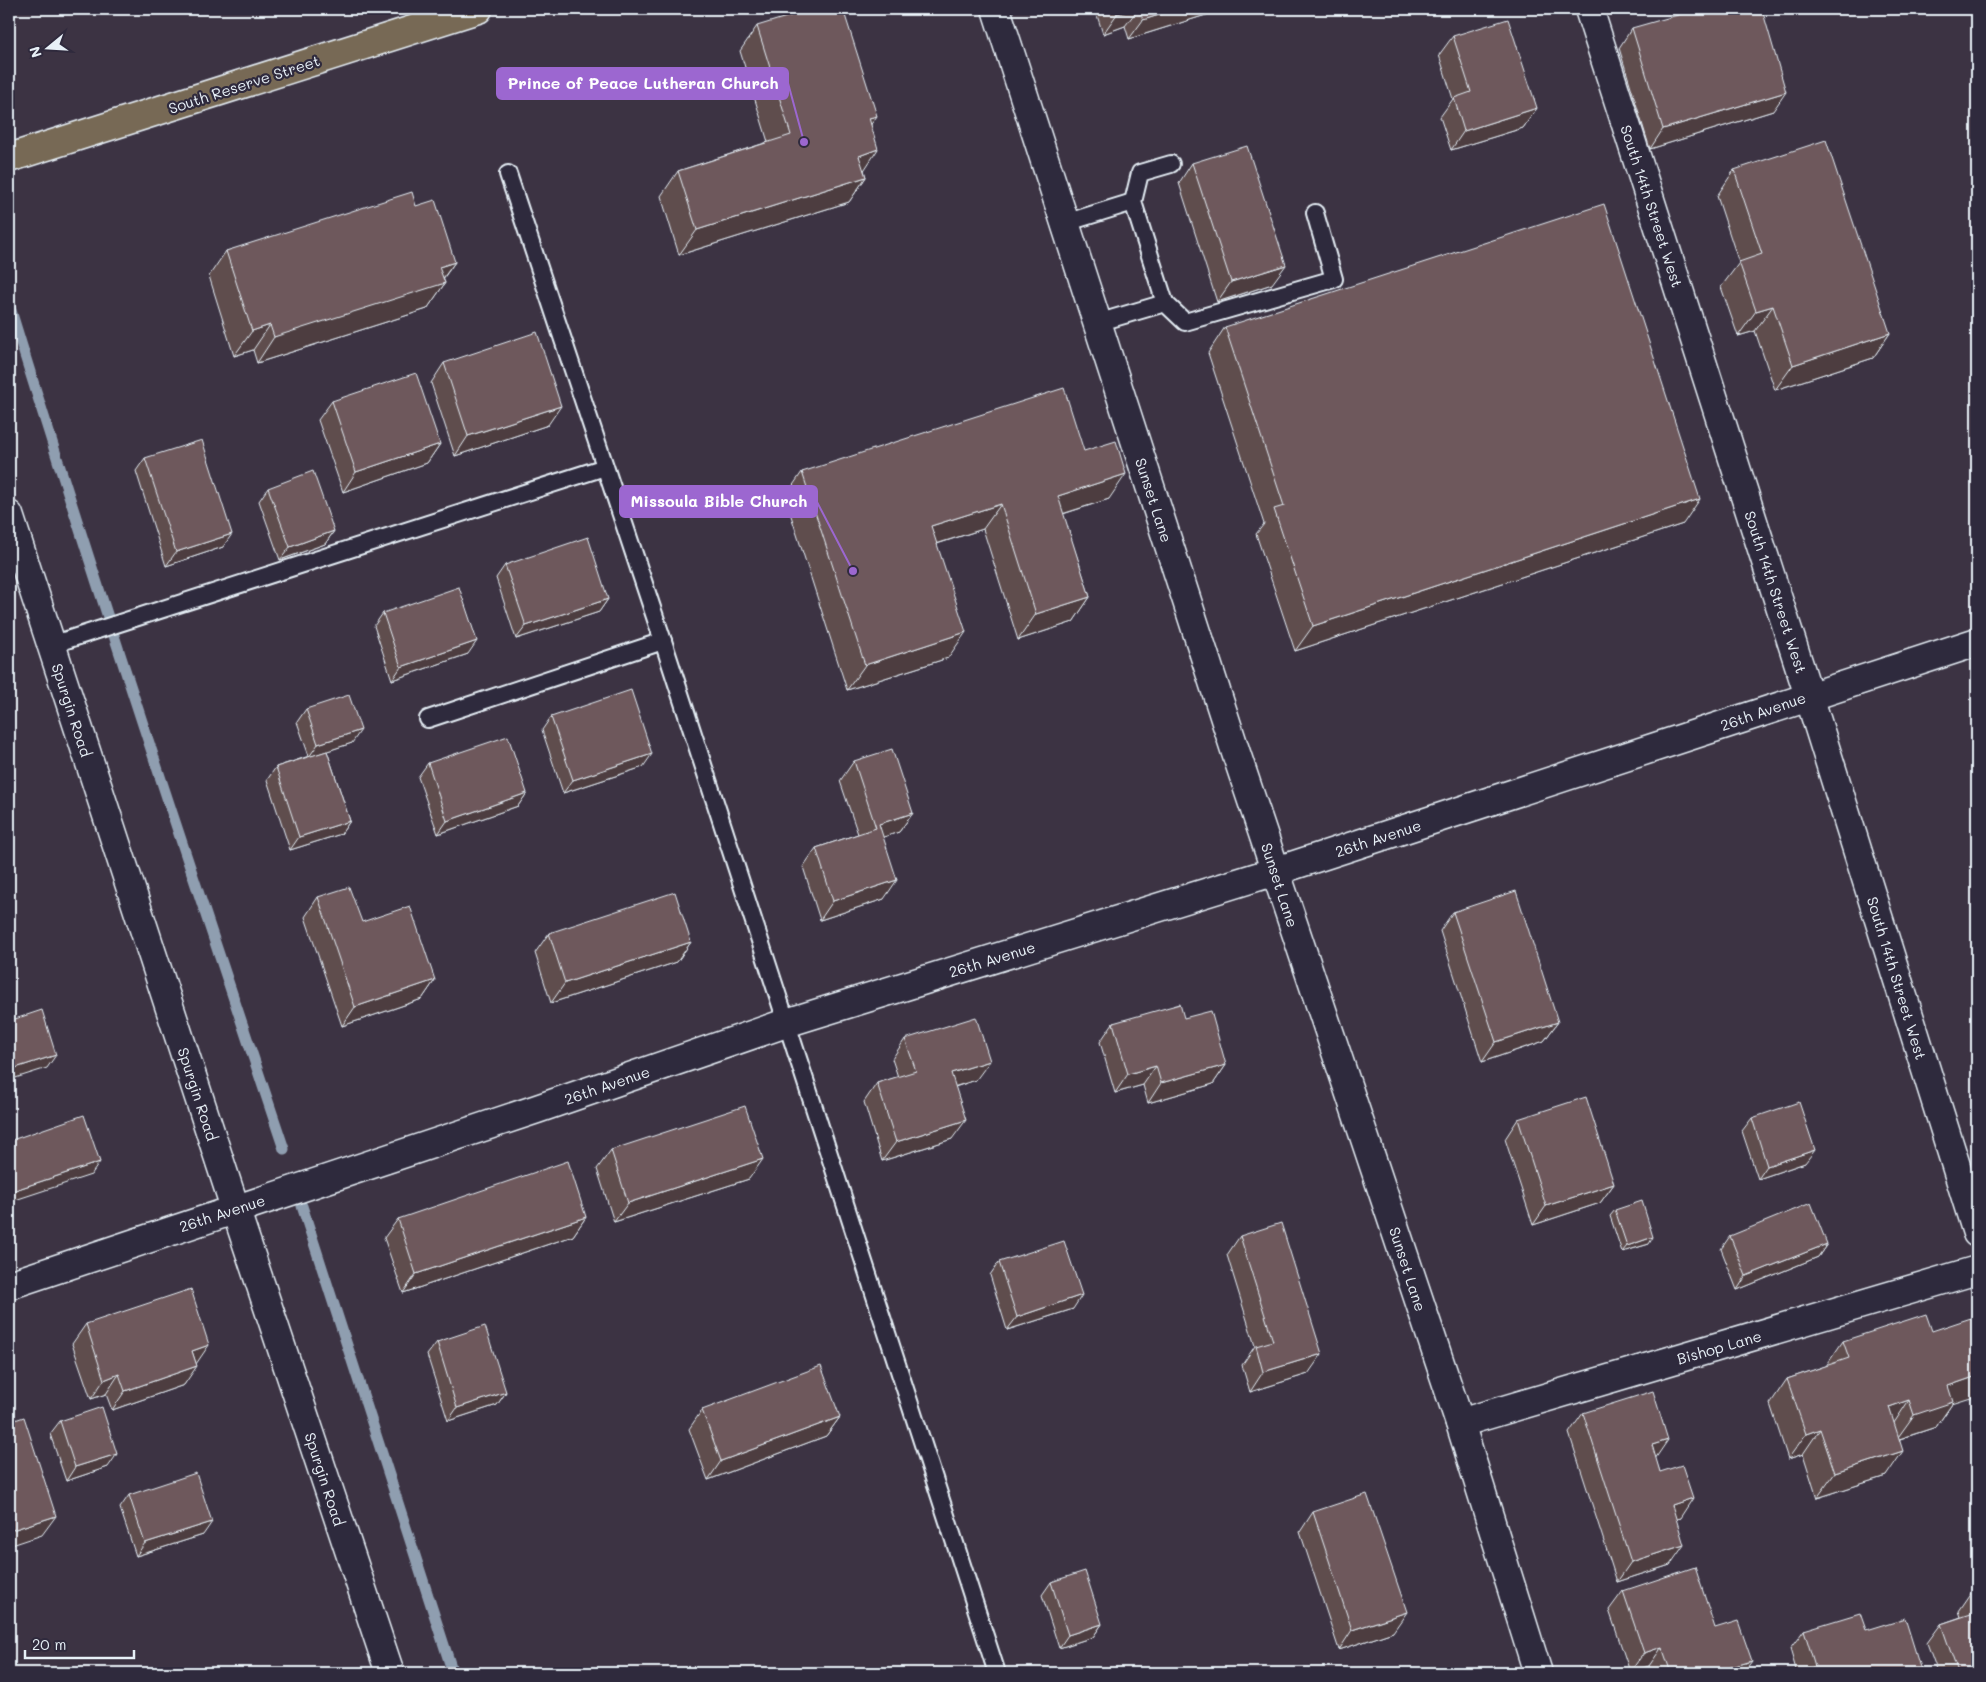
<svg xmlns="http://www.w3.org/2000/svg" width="1986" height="1682" font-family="Mali,sans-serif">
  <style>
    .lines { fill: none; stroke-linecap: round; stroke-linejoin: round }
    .stream { stroke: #8f9eb0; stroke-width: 11 }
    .service-casing { stroke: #e8f1f8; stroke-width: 20 }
    .minor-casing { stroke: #e8f1f8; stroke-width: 31 }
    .tertiary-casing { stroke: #e8f1f8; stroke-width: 31 }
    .trunk-casing { stroke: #e8f1f8; stroke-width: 31 }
    .service { stroke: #2f2a3d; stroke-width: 16 }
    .minor { stroke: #2f2a3d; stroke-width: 28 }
    .tertiary { stroke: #2f2a3d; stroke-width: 28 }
    .trunk { stroke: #776954; stroke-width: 28 }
    .wall { fill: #5f4d4e; stroke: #e8f1f8 }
    .shaded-wall { fill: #4d3e40; stroke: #e8f1f8 }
    .building { fill: #6e595b; stroke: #e8f1f8 }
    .labels { text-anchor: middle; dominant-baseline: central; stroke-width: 4.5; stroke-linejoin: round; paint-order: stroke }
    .street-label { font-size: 15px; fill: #e8f1f8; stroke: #2f2a3d }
    .leader { fill: none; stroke: #9c67d0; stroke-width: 2 }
    .callout-dot { fill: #9c67d0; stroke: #2f2a3d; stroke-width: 2 }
    .callout { fill: #9c67d0; stroke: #9c67d0; stroke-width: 2 }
    .callout-label { font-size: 16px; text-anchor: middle; font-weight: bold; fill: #fff }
  </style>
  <rect width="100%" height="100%" fill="#3c3343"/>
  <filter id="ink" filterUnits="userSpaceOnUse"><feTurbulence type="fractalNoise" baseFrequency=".02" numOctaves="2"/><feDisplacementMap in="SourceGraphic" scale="10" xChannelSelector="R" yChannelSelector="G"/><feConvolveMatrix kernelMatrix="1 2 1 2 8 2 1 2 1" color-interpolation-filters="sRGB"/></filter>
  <g filter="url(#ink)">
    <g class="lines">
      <g class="stream">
        <path d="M 9,304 C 96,587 190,868 284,1149"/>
        <polyline points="302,1206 453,1673"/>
      </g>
      <defs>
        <g id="service">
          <polyline points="508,174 663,641 997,1673"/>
          <polyline points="1133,202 1140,173 1171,164"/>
          <polyline points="1065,223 1133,202 1165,303"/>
          <polyline points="1097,323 1165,303 1185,322 1334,279 1315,213"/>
          <polyline points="51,645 605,467"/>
          <polyline points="428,719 663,641"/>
        </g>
        <g id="minor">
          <polyline points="996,9 1236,753 1460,1423 1538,1673"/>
          <polyline points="1589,9 1809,696 1977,1233"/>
          <polyline points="9,1285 537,1109 786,1023 1276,871 1977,642"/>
          <polyline points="1460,1423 1977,1270"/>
        </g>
        <polyline id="tertiary" points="9,515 235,1208 390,1673"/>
        <polyline id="trunk" points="9,158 478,9"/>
      </defs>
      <use href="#service" class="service-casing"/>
      <use href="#minor" class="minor-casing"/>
      <use href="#tertiary" class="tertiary-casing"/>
      <use href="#trunk" class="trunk-casing"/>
      <use href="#service" class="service"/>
      <use href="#minor" class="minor"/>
      <use href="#tertiary" class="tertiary"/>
      <use href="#trunk" class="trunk"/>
    </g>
    <g class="wall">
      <polygon points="1095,9 1225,9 1129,39 1125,26 1103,34"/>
      <polygon points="757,26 871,124 864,170 866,177 849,202 679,255 661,196 678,171 768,142 740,51"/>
      <polygon points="1632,28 1773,111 1650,149 1619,48"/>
      <polygon points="1453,36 1537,108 1523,128 1451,150 1440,117 1453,99 1439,55"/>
      <polygon points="1192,163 1272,284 1217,302 1179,183"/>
      <polygon points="1734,170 1890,333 1873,358 1775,390 1755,331 1738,336 1721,287 1739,263 1717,196"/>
      <polygon points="416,206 455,262 443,279 445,283 427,309 257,363 253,350 234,356 209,276 226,251"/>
      <polygon points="1225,327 1683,524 1295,651 1256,534 1264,524 1208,353"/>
      <polygon points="444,363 548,425 455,456 431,383"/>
      <polygon points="332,401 440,444 427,463 343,492 318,420"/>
      <polygon points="1084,451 1109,499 1063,514 1090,597 1073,622 1018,640 983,529 937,544 948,658 847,690 785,497 802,472"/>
      <polygon points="145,458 223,547 166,566 136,471"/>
      <polygon points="268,488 334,531 325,544 280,560 259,501"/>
      <polygon points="505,565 608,599 599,612 516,639 496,578"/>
      <polygon points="383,613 468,654 392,680 374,626"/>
      <polygon points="306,709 352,743 327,751 350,821 341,834 290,850 267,780 276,767 309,756 297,722"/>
      <polygon points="551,717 643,767 563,793 542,730"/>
      <polygon points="854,761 913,813 899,832 883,837 884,899 820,920 803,867 816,848 858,834 840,781"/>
      <polygon points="428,763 527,793 518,806 438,834 418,777"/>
      <polygon points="318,897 362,922 435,980 422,999 342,1026 305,917"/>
      <polygon points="1453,912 1558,1022 1544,1041 1482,1062 1440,931"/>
      <polygon points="549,933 691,942 677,962 551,1003 535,953"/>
      <polygon points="1184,1018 1226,1065 1213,1084 1148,1103 1143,1085 1115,1093 1100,1042 1113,1023"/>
      <polygon points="905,1039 976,1080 955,1087 952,1139 882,1161 864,1102 877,1083 898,1077 892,1059"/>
      <polygon points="1752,1118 1805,1163 1758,1179 1742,1131"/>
      <polygon points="1518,1119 1614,1184 1600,1203 1533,1225 1505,1139"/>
      <polygon points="611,1150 749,1179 614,1222 597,1169"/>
      <polygon points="1615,1210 1649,1244 1622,1252 1610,1216"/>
      <polygon points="586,1217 573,1236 403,1293 384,1238 398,1219"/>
      <polygon points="1240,1236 1308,1374 1250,1392 1242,1365 1255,1346 1227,1255"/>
      <polygon points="1730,1236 1827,1244 1818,1257 1737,1290 1721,1249"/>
      <polygon points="999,1262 1073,1309 1007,1330 990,1275"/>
      <polygon points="86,1324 196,1364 184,1385 112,1410 106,1394 91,1399 72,1344"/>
      <polygon points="1843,1341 1952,1404 1936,1427 1900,1439 1886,1476 1817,1498 1803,1454 1788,1459 1770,1404 1787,1379 1826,1366"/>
      <polygon points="437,1342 506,1392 497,1405 448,1421 427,1355"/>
      <polygon points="702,1410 840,1417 826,1436 708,1480 689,1429"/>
      <polygon points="1583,1413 1655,1458 1660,1472 1680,1518 1676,1519 1670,1565 1617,1582 1569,1433"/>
      <polygon points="60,1421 108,1467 66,1481 50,1434"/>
      <polygon points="129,1495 203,1535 136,1556 120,1508"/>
      <polygon points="1313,1512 1393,1632 1339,1650 1300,1532"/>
      <polygon points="1051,1582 1102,1624 1093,1637 1059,1648 1042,1595"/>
      <polygon points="1977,1590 1977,1673 1938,1673 1927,1643 1941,1624 1961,1617 1959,1611 1972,1592"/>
      <polygon points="1623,1591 1715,1628 1743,1673 1651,1673 1649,1666 1630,1672 1609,1610"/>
      <polygon points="1804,1630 1866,1630 1922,1673 1797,1673 1790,1649"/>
    </g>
    <g class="shaded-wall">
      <polygon points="1134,9 1138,9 1125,26 1103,34 1117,14"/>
      <polygon points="1178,9 1225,9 1129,39 1143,20"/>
      <polygon points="1786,92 1773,111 1650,149 1663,129"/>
      <polygon points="1537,108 1523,128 1451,150 1464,131"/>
      <polygon points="877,116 859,141 869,118"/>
      <polygon points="878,149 861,175 859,156"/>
      <polygon points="866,177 849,202 679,255 697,230"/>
      <polygon points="455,262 438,285 445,283 427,309 257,363 274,337 439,267"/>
      <polygon points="1286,265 1272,284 1217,302 1231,282"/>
      <polygon points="1773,306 1755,331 1738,336 1756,311"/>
      <polygon points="270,325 253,350 234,356 252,331"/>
      <polygon points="1890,333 1873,358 1775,390 1793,365"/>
      <polygon points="561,406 548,425 455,456 468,436"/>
      <polygon points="440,444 427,463 343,492 356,472"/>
      <polygon points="1126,474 1109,499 1040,521 1058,496"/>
      <polygon points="1700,499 1683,524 1295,651 1313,626"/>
      <polygon points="1001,504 983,529 914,551 931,526"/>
      <polygon points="334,531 325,544 280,560 290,547"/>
      <polygon points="232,534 223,547 166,566 176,552"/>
      <polygon points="1090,597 1073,622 1018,640 1036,614"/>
      <polygon points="608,599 599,612 516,639 526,626"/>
      <polygon points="966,632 948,658 847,690 865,665"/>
      <polygon points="477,641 468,654 392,680 401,667"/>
      <polygon points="361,730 352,743 309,757 318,744"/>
      <polygon points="652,754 643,767 563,793 573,780"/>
      <polygon points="527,793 518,806 438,834 447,821"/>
      <polygon points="913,813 899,832 865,843 879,824"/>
      <polygon points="350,821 341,834 290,850 299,837"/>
      <polygon points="897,880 884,899 820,920 833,901"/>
      <polygon points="691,942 677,962 551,1003 565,983"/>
      <polygon points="435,980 422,999 342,1026 355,1007"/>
      <polygon points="1558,1022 1544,1041 1482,1062 1496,1042"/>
      <polygon points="56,1055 47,1068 9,1080 9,1070"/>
      <polygon points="990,1061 976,1080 937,1092 951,1073"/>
      <polygon points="1226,1065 1213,1084 1148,1103 1161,1083"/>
      <polygon points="1156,1066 1143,1085 1115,1093 1128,1074"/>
      <polygon points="966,1120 952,1139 882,1161 896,1142"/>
      <polygon points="1815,1150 1805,1163 1758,1179 1767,1166"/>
      <polygon points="763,1159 749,1179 614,1222 628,1203"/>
      <polygon points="100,1162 91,1175 9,1202 9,1192"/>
      <polygon points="1614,1184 1600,1203 1533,1225 1546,1206"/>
      <polygon points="586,1217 573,1236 403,1293 416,1274"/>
      <polygon points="1653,1237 1649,1244 1622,1252 1627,1246"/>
      <polygon points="1827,1244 1818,1257 1737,1290 1746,1276"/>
      <polygon points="1082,1295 1073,1309 1007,1330 1017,1317"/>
      <polygon points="209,1345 196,1364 192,1351"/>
      <polygon points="1322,1354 1308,1374 1250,1392 1263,1372"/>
      <polygon points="197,1366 184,1385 112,1410 125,1391"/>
      <polygon points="119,1374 106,1394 91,1399 104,1380"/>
      <polygon points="1977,1376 1977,1396 1952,1404 1936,1427 1896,1440 1914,1415 1948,1386"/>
      <polygon points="506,1392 497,1405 448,1421 457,1408"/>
      <polygon points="1909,1400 1892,1426 1889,1407"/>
      <polygon points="840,1417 826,1436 708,1480 721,1461"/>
      <polygon points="1820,1429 1803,1454 1788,1459 1806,1434"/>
      <polygon points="1668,1440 1655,1459 1652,1445"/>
      <polygon points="1903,1451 1886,1476 1817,1498 1835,1473"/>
      <polygon points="117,1454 108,1467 66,1481 75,1467"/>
      <polygon points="1693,1498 1680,1518 1658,1524 1672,1505"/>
      <polygon points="56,1516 42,1535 9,1546 9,1531"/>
      <polygon points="212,1522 203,1535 136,1556 145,1543"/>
      <polygon points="1684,1545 1670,1565 1617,1582 1631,1562"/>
      <polygon points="1407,1612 1393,1632 1339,1650 1352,1630"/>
      <polygon points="1102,1624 1093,1637 1059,1648 1068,1635"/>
      <polygon points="1662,1647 1649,1666 1630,1672 1644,1653"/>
      <polygon points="1752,1661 1743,1673 1725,1673 1728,1668"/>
    </g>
    <g class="building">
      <polygon points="813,9 843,9 877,116 869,118 878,149 859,156 866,177 697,230 678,171 791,135 757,26"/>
      <polygon points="1115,9 1134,9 1117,14"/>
      <polygon points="1139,9 1178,9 1143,20"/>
      <polygon points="1699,9 1762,9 1786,92 1663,129 1632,28"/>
      <polygon points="1508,19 1537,108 1464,131 1454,98 1471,92 1453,36"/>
      <polygon points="1826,140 1890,333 1793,365 1773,306 1756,311 1739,262 1762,254 1734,170"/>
      <polygon points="1247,146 1286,265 1231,282 1192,163"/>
      <polygon points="412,192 416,206 435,200 455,262 439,267 445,283 274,337 270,325 252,331 226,251"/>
      <polygon points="1604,204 1700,499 1313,626 1274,509 1284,506 1225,327"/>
      <polygon points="537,332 561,406 468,436 444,363"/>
      <polygon points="416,373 440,444 356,472 332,401"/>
      <polygon points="1064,388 1084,451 1116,441 1126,474 1058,496 1090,597 1036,614 1001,504 931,526 966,632 865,665 802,472"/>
      <polygon points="202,440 232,534 176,552 145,458"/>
      <polygon points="313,471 334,531 290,547 268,488"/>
      <polygon points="588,537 608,599 526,626 505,565"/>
      <polygon points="459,587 477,641 401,667 383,613"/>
      <polygon points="631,690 652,754 573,780 551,717"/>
      <polygon points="349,695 361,730 318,744 306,709"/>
      <polygon points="508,736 527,793 447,821 428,763"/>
      <polygon points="892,749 913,813 879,824 897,880 833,901 816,848 876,828 854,761"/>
      <polygon points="327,751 350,821 299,837 276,767"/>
      <polygon points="349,887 362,922 410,906 435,980 355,1007 318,897"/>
      <polygon points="1516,891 1558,1022 1496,1042 1453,912"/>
      <polygon points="675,892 691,942 565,983 549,933"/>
      <polygon points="1180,1004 1184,1018 1211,1011 1226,1065 1161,1083 1156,1066 1128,1074 1113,1023"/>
      <polygon points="42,1010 56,1055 9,1070 9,1021"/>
      <polygon points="976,1017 990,1061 951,1073 966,1120 896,1142 877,1083 916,1071 905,1039"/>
      <polygon points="1586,1097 1614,1184 1546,1206 1518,1119"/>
      <polygon points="1799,1102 1815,1150 1767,1166 1752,1118"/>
      <polygon points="745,1106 763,1159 628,1203 611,1150"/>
      <polygon points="84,1115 100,1162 9,1192 9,1141"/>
      <polygon points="568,1161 586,1217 416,1274 398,1219"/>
      <polygon points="1642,1201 1653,1237 1627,1246 1615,1210"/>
      <polygon points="1811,1203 1827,1244 1746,1276 1730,1236"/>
      <polygon points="1281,1223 1322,1354 1263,1372 1256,1346 1273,1341 1240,1236"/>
      <polygon points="1064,1241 1082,1295 1017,1317 999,1262"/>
      <polygon points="191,1289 209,1345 192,1351 197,1366 125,1391 119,1374 104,1380 86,1324"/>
      <polygon points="1926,1314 1932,1331 1977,1316 1977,1376 1948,1386 1953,1402 1914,1415 1909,1400 1889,1407 1903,1451 1835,1473 1820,1429 1806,1434 1787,1379 1849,1358 1843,1341"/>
      <polygon points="485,1326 506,1392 457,1408 437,1342"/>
      <polygon points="821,1366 840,1417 721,1461 702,1410"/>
      <polygon points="1653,1391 1668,1440 1652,1445 1660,1472 1682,1465 1693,1498 1672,1505 1684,1545 1631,1562 1583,1413"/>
      <polygon points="102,1407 117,1454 75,1467 60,1421"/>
      <polygon points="24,1417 56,1516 9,1531 9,1422"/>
      <polygon points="196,1473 212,1522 145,1543 129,1495"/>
      <polygon points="1367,1494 1407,1612 1352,1630 1313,1512"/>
      <polygon points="1695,1567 1715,1628 1738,1621 1752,1661 1728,1668 1730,1673 1671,1673 1662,1647 1644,1653 1623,1591"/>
      <polygon points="1085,1571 1102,1624 1068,1635 1051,1582"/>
      <polygon points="1977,1590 1977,1608 1972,1592"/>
      <polygon points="1977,1612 1977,1673 1958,1673 1941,1624"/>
      <polygon points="1860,1613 1866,1630 1905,1618 1922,1673 1806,1673 1805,1670 1815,1666 1804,1630"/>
    </g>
  </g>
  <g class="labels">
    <g class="street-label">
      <text transform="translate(244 84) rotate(-18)">South Reserve Street</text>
      <text transform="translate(1652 206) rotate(72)">South 14th Street West</text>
      <text transform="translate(1154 500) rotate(72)">Sunset Lane</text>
      <text transform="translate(1776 592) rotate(72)">South 14th Street West</text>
      <text transform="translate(72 710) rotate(72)">Spurgin Road</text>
      <text transform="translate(1763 711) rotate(-19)">26th Avenue</text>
      <text transform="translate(1378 838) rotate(-18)">26th Avenue</text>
      <text transform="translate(1280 885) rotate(72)">Sunset Lane</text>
      <text transform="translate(992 959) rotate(-17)">26th Avenue</text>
      <text transform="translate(1897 978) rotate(73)">South 14th Street West</text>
      <text transform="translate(607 1085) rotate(-19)">26th Avenue</text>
      <text transform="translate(198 1094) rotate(72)">Spurgin Road</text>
      <text transform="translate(222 1213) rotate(-18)">26th Avenue</text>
      <text transform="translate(1408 1269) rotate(72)">Sunset Lane</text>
      <text transform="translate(1719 1347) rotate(-16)">Bishop Lane</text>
      <text transform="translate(325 1479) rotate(72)">Spurgin Road</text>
    </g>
  </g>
  <path class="leader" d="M804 142L788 83M853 571L817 502"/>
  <g class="callout-dot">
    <circle cx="804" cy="142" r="5"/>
    <circle cx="853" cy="571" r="5"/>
  </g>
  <g class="callout">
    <rect x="497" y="68" width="291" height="31" rx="5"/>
    <rect x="620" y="486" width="197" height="31" rx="5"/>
  </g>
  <g class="callout-label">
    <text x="643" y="89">Prince of Peace Lutheran Church</text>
    <text x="719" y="507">Missoula Bible Church</text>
  </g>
  <rect width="1986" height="1682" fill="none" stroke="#2f2a3d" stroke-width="30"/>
  <rect x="15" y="15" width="1956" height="1652" fill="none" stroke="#e8f1f8" stroke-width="2" filter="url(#ink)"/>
  <g transform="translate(48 48) rotate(252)" stroke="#2f2a3d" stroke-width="4" paint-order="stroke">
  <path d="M0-4L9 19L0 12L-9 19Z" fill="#e8f1f8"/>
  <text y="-8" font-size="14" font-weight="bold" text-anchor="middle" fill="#e8f1f8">N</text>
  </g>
  <path d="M25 1650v8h109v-8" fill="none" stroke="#e8f1f8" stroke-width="2.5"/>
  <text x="32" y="1650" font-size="15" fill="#e8f1f8" stroke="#2f2a3d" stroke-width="4" paint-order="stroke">20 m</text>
</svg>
